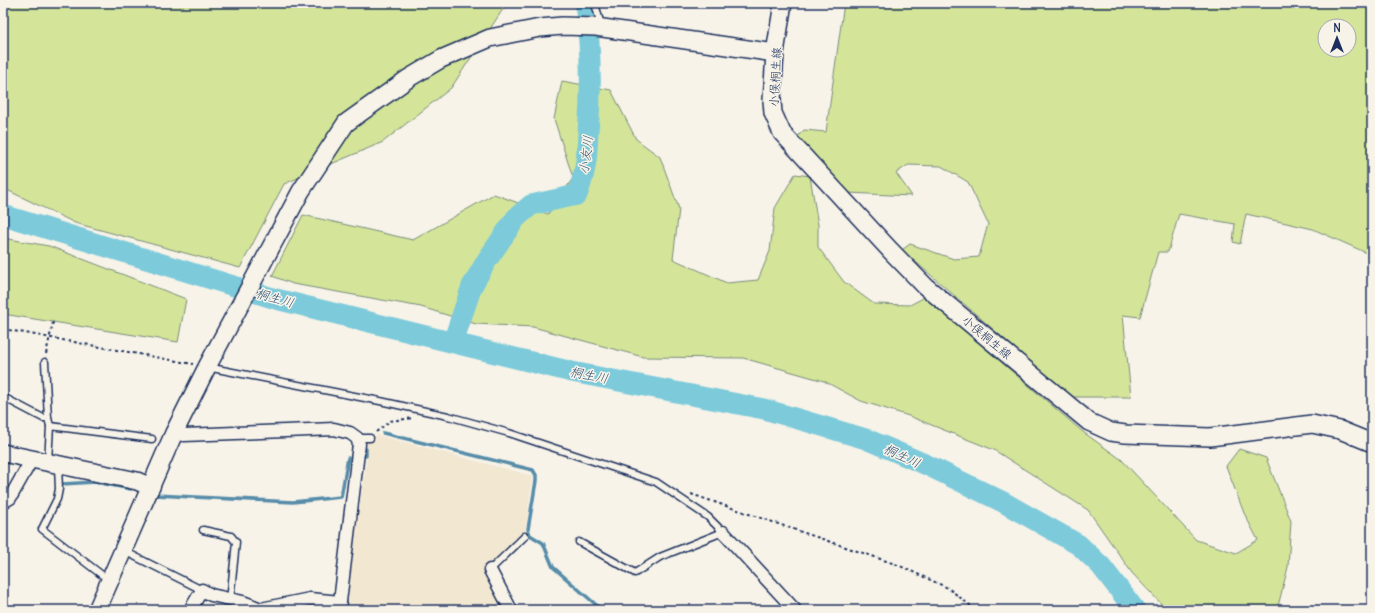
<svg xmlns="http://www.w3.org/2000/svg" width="1375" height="613" font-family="Delius,'Klee One',sans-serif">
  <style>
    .built { fill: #f2e7d1 }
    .green { fill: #d4e599; stroke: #788a7c; fill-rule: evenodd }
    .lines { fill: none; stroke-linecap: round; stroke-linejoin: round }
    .stream { stroke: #568ca9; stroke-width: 3.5 }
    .river { stroke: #7dcadb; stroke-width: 21 }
    .lane-casing { stroke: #1b2f5e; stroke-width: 9 }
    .street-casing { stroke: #1b2f5e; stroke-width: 15 }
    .secondary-casing { stroke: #1b2f5e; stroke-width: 20 }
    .path { stroke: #1b2f5e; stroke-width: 2; stroke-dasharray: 3 3; stroke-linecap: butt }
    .lane { stroke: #f7f3e8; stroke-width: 6 }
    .street { stroke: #f7f3e8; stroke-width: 12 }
    .secondary { stroke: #f7f3e8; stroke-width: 17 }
    .labels { text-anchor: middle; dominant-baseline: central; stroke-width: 3; stroke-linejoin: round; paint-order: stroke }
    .street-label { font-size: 12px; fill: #1b2f5e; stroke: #f7f3e8 }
    .water-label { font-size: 13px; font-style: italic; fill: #34567d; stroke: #f7f3e8 }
  </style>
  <rect width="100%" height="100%" fill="#f7f3e8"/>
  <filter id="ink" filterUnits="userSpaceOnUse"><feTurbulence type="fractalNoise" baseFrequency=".025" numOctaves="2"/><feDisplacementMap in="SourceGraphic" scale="8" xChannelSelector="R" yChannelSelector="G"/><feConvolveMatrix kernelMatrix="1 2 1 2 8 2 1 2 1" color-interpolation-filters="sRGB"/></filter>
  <g filter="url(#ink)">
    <g class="built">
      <polygon points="377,435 533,476 525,533 486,568 507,610 347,610 356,528 367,456 367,442"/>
      <polygon points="314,603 333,605 332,610 281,610"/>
    </g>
    <g class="green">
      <polygon points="3,3 507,3 451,88 383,142 284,184 240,268 75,223 3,188"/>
      <path d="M 844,3 L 1372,3 L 1372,251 L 1369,254 L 1313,229 L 1246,214 L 1240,244 L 1233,242 L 1235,224 L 1179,214 L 1168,252 L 1158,252 L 1140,317 L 1123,315 L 1131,397 L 1071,397 L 902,250 L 910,244 L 954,259 L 979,257 L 988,224 L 968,182 L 941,166 L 908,165 L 896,173 L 912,196 L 848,193 L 796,138 L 804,130 L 826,132 ZM 1325,26 L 1349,26 L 1349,50 L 1325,50 Z"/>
      <polygon points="562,81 611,90 636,139 660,157 679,209 673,259 727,283 758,280 770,251 775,208 795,174 810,176 818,225 818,247 844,282 874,304 910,305 925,297 1083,432 1122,460 1196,540 1236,553 1258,540 1244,513 1226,466 1239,449 1266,458 1291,521 1288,567 1277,610 1167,610 1132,573 1088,510 994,450 909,416 861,401 824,381 743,358 643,357 533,327 476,324 421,307 293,284 272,276 303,215 413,240 494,194 548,214 573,178 554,119"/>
      <polygon points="3,238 49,246 186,299 178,342 3,314"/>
    </g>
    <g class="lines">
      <g class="stream">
        <polyline points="383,433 533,470 536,475 536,481 528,529 530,535 543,543 553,567 602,610"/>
        <polyline points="366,456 366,449"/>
        <polyline points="62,484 95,482 131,489"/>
        <polyline points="155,495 293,502 341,497 348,458"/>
      </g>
      <g class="river">
        <polyline points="3,215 276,299 572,372 764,409 866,439 927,465 1003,502 1079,545 1101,566 1135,610"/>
        <path d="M 453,342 L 472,286 L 487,260 L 516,218 L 531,205 L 577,195 C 586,172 587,157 588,132 C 592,88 591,47 585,3"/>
      </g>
      <defs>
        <g id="lane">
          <polyline points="595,3 601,26"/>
          <polyline points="45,362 48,418 50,426 48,462"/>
          <polyline points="207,367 380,401 448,416 509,433 656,482 708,517 723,532 660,557 635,573 579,542"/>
          <polyline points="3,397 43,418 48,418"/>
          <polyline points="50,426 152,439"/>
          <polyline points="357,438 370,438"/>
          <polyline points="58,466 59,489 57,499 42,529 102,575 110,578"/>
          <polyline points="203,530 231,536 236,542 230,601"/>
          <polyline points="124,551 202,590"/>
          <polyline points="490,570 525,536"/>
        </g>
        <g id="street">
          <polyline points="174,433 184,435 334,429 350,433 357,438 359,444 339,610"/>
          <polyline points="3,502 10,498 32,459"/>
          <polyline points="723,532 795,610"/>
          <polyline points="490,570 511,610"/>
          <polyline points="190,610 202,590 211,595 243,602 261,609 310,599 340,602"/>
        </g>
        <g id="secondary">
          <polyline points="783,3 775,53 772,100 773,113 782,133 890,250 925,286 1089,422 1111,432 1125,434 1210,437 1312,424 1340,430 1372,443"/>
          <polyline points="3,453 137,481 151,487"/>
          <polyline points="97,610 174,433 207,367 301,191 346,123 409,78 441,59 490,38 540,28 562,26 596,27 775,53"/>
        </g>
      </defs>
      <use href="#lane" class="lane-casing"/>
      <use href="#street" class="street-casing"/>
      <use href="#secondary" class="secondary-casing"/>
      <g class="path">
        <polyline points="3,329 193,364"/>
        <polyline points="46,354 53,322"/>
        <polyline points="376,432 390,421 413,418"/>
        <polyline points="691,494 898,565 948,588 976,610"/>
      </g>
      <use href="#lane" class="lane"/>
      <use href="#street" class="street"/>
      <use href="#secondary" class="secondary"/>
    </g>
  </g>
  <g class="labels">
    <g class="street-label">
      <text transform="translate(775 77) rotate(-87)">小俣桐生線</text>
      <text transform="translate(987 337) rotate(40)">小俣桐生線</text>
    </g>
    <g class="water-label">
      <text transform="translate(586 155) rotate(-83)">小友川</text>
      <text transform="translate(275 298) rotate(16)">桐生川</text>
      <text transform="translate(589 375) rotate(11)">桐生川</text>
      <text transform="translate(902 456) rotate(25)">桐生川</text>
    </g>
  </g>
  <rect width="1375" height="613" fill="none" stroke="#f7f3e8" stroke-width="16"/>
  <rect x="8" y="8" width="1359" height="597" fill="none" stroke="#1b2f5e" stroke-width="1.5" filter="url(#ink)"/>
  <g transform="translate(1337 38)"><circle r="19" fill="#f7f3e8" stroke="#9fa5b1"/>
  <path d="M0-3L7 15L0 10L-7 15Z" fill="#1b2f5e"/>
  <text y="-6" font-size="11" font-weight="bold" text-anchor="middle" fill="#1b2f5e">N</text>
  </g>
</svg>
